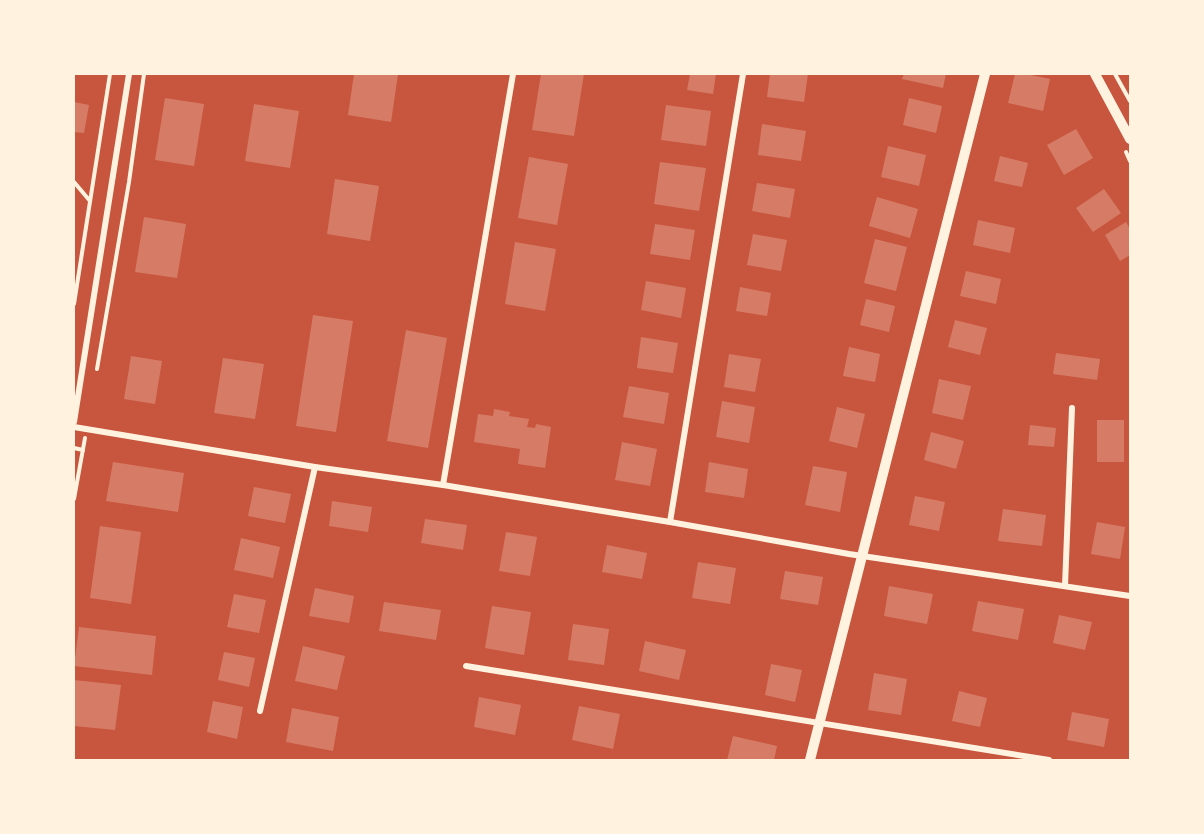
<svg xmlns="http://www.w3.org/2000/svg" width="1204" height="834" font-family="'Noto Sans',sans-serif">
  <style>
    .building { fill: #d67c66 }
    .lines { fill: none; stroke-linecap: round; stroke-linejoin: round }
    .path { stroke: #fff3e0; stroke-width: 4 }
    .minor { stroke: #fff3e0; stroke-width: 6 }
    .tertiary { stroke: #fff3e0; stroke-width: 10 }
  </style>
  <rect width="100%" height="100%" fill="#c8553d"/>
  <g class="building">
    <polygon points="354,74 398,74 391,122 348,115"/>
    <polygon points="541,74 584,74 574,136 532,130"/>
    <polygon points="690,74 716,74 713,94 687,90"/>
    <polygon points="770,74 808,74 804,102 767,97"/>
    <polygon points="904,74 946,74 943,88 902,79"/>
    <polygon points="1015,74 1026,74 1050,79 1043,111 1008,103"/>
    <polygon points="165,98 204,104 194,166 155,160"/>
    <polygon points="909,98 942,106 936,133 903,125"/>
    <polygon points="74,102 89,105 84,133 74,132"/>
    <polygon points="254,104 299,111 290,168 245,161"/>
    <polygon points="666,105 711,111 706,146 661,140"/>
    <polygon points="762,124 806,131 801,161 758,155"/>
    <polygon points="1076,129 1093,158 1064,175 1047,145"/>
    <polygon points="888,146 926,155 919,186 881,177"/>
    <polygon points="1000,156 1028,163 1022,187 994,181"/>
    <polygon points="529,157 568,164 557,225 518,218"/>
    <polygon points="660,162 706,168 699,211 654,204"/>
    <polygon points="335,179 379,186 370,241 327,234"/>
    <polygon points="757,183 795,189 790,218 752,211"/>
    <polygon points="1104,189 1121,213 1093,232 1076,208"/>
    <polygon points="877,197 918,209 910,238 869,226"/>
    <polygon points="144,217 186,224 177,278 135,272"/>
    <polygon points="978,220 1015,228 1010,253 973,245"/>
    <polygon points="1126,222 1130,229 1130,255 1120,261 1105,235"/>
    <polygon points="655,224 695,230 690,260 650,254"/>
    <polygon points="753,234 787,240 781,271 747,265"/>
    <polygon points="875,239 907,247 896,291 864,283"/>
    <polygon points="515,242 556,249 545,311 505,304"/>
    <polygon points="966,271 1001,279 996,304 960,296"/>
    <polygon points="646,281 686,288 681,318 641,310"/>
    <polygon points="740,287 771,293 767,316 736,311"/>
    <polygon points="866,299 895,306 889,332 860,325"/>
    <polygon points="313,315 353,321 336,432 296,426"/>
    <polygon points="955,320 987,328 980,355 948,347"/>
    <polygon points="406,330 447,338 428,448 387,441"/>
    <polygon points="641,337 678,343 673,373 637,368"/>
    <polygon points="849,347 880,354 875,382 843,376"/>
    <polygon points="1056,353 1100,359 1097,380 1053,374"/>
    <polygon points="729,354 761,359 755,392 724,387"/>
    <polygon points="131,356 162,361 155,404 124,399"/>
    <polygon points="223,358 264,364 255,419 214,413"/>
    <polygon points="939,379 971,386 963,420 932,413"/>
    <polygon points="629,386 669,393 664,424 623,417"/>
    <polygon points="722,401 755,407 749,443 716,437"/>
    <polygon points="837,407 865,414 857,448 829,441"/>
    <polygon points="494,409 510,412 509,416 529,419 527,427 535,428 536,424 551,427 545,468 518,464 520,449 474,442 478,414 493,416"/>
    <rect x="1097" y="420" width="27" height="42"/>
    <polygon points="1030,425 1056,428 1054,447 1028,445"/>
    <polygon points="931,432 964,441 956,469 924,460"/>
    <polygon points="622,442 657,449 650,486 615,480"/>
    <polygon points="113,462 184,473 178,512 106,501"/>
    <polygon points="709,462 748,469 744,498 705,492"/>
    <polygon points="813,466 847,472 840,512 805,505"/>
    <polygon points="254,487 291,494 285,523 248,516"/>
    <polygon points="915,496 945,502 939,531 909,525"/>
    <polygon points="332,501 372,507 368,532 329,526"/>
    <polygon points="1003,509 1046,515 1042,546 998,541"/>
    <polygon points="425,519 467,525 463,550 421,543"/>
    <polygon points="1097,522 1125,527 1120,559 1091,554"/>
    <polygon points="100,526 141,532 131,604 90,598"/>
    <polygon points="506,532 537,537 530,576 499,571"/>
    <polygon points="241,538 280,547 273,578 234,570"/>
    <polygon points="607,545 647,553 642,579 602,572"/>
    <polygon points="698,562 736,568 730,604 692,598"/>
    <polygon points="785,571 823,577 818,605 780,599"/>
    <polygon points="889,586 933,594 927,624 884,616"/>
    <polygon points="315,588 354,596 349,623 309,616"/>
    <polygon points="234,594 266,600 259,633 227,627"/>
    <polygon points="978,601 1024,609 1018,640 972,631"/>
    <polygon points="384,602 441,610 436,640 379,631"/>
    <polygon points="492,606 531,612 524,655 485,648"/>
    <polygon points="1059,615 1092,622 1085,650 1053,643"/>
    <polygon points="573,624 609,629 604,665 568,660"/>
    <polygon points="79,627 156,636 152,675 74,666"/>
    <polygon points="645,641 686,650 679,680 639,671"/>
    <polygon points="303,646 345,656 337,690 295,681"/>
    <polygon points="224,652 255,658 249,687 218,680"/>
    <polygon points="771,664 802,670 795,702 765,695"/>
    <polygon points="874,673 907,679 901,715 868,710"/>
    <polygon points="74,680 121,685 115,730 74,726"/>
    <polygon points="959,691 987,698 980,727 952,721"/>
    <polygon points="479,697 521,705 515,735 474,727"/>
    <polygon points="213,701 243,707 237,739 207,732"/>
    <polygon points="579,706 620,714 613,749 572,740"/>
    <polygon points="292,708 339,717 333,751 286,742"/>
    <polygon points="1072,712 1109,719 1104,747 1067,740"/>
    <polygon points="733,736 777,746 774,760 727,760"/>
  </g>
  <g class="lines">
    <g class="path">
      <polyline points="1115,74 1130,101"/>
      <polyline points="1126,152 1130,161"/>
      <polyline points="74,182 90,201"/>
      <polyline points="74,304 110,74"/>
      <polyline points="97,369 129,182 144,74"/>
      <polyline points="74,448 83,450"/>
      <polyline points="74,499 85,438"/>
    </g>
    <g class="minor">
      <polyline points="74,422 129,74"/>
      <polyline points="74,427 315,467 443,485 670,522 849,554 1130,596"/>
      <polyline points="443,485 513,74"/>
      <polyline points="670,522 743,74"/>
      <polyline points="1065,586 1072,408"/>
      <polyline points="466,666 1049,760"/>
      <polyline points="260,711 315,467"/>
    </g>
    <g class="tertiary">
      <polyline points="1095,74 1130,139"/>
      <polyline points="810,760 985,74"/>
    </g>
  </g>
  <rect width="1204" height="834" fill="none" stroke="#fff3e0" stroke-width="150"/>
</svg>
